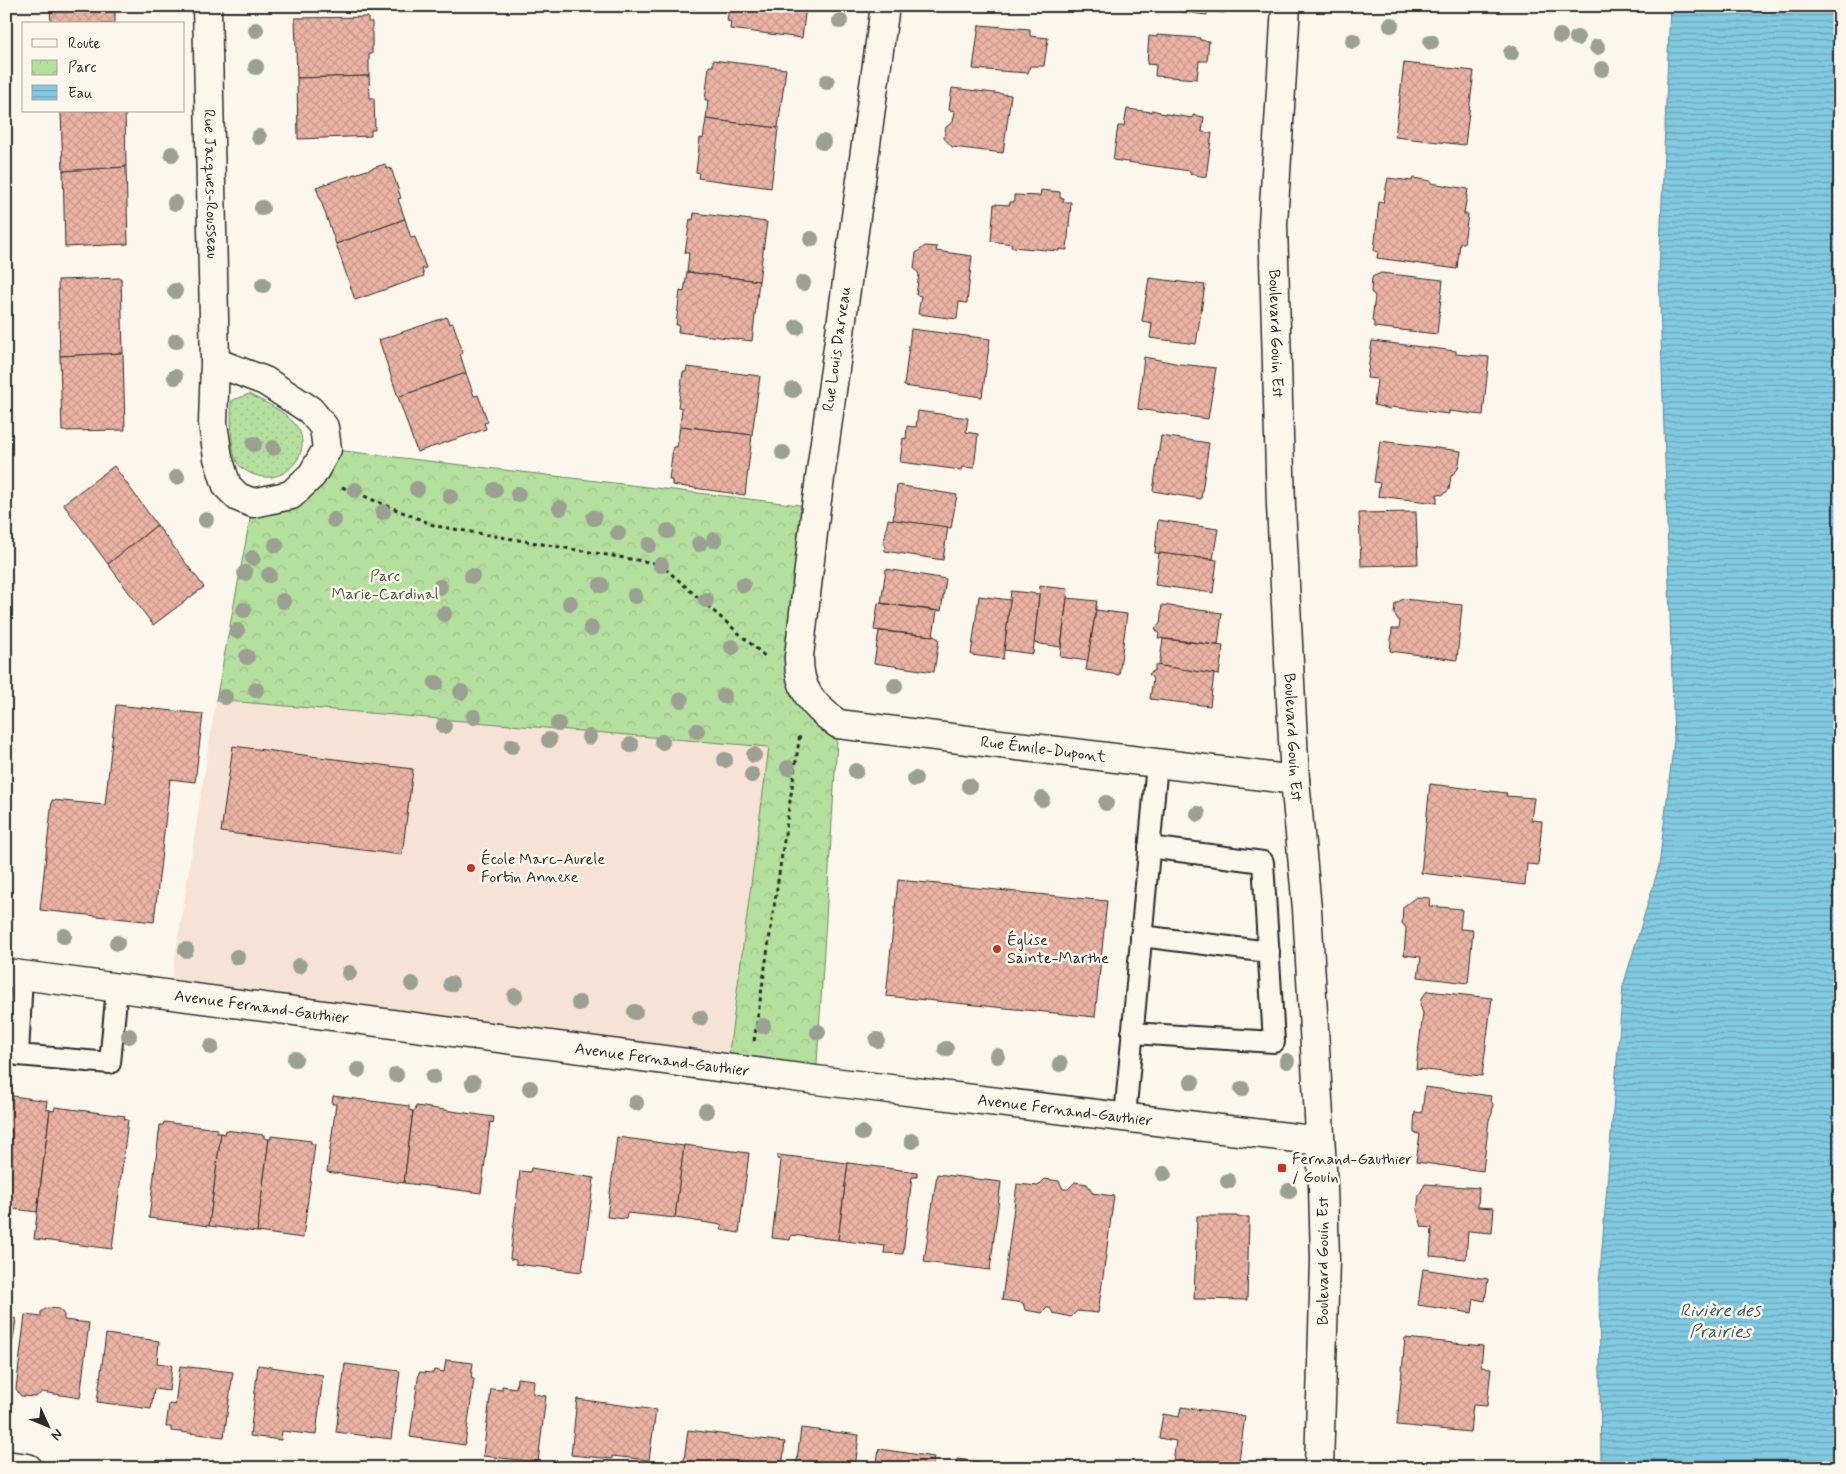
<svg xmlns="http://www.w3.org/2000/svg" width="1846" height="1474" font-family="Mynerve,sans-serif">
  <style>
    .built { fill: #f6e3d6 }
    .grass { fill: url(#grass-dots); stroke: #708664 }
    .park { fill: url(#park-crowns); stroke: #708664 }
    .water { fill: url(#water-rules); stroke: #5f8a98 }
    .building { fill: url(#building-cross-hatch); stroke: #2b2b2b }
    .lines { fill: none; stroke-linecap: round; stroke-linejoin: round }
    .lane-casing { stroke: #2b2b2b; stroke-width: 24 }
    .street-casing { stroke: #2b2b2b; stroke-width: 31 }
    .secondary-casing { stroke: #2b2b2b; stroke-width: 31 }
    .path { stroke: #2b2b2b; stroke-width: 3; stroke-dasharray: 4 4; stroke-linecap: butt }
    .lane { stroke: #fbf7ec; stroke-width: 20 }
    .street { stroke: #fbf7ec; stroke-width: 28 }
    .secondary { stroke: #fbf7ec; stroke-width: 28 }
    .tree { fill: #9ba092 }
    .poi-dot { fill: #c8321e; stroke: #fbf7ec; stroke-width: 2 }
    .labels { text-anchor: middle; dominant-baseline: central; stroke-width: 5; stroke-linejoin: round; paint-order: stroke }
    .street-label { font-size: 16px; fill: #2b2b2b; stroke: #fbf7ec }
    .park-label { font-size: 16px; fill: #4d5848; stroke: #fbf7ec }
    .poi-label { font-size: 16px; fill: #2b2b2b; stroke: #fbf7ec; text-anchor: start }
    .water-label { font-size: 18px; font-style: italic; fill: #455b62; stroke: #fbf7ec }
  </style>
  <defs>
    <pattern id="grass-dots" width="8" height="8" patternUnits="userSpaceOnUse" patternTransform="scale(1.25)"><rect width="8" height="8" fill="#b4e09e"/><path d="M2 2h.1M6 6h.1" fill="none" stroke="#9bc088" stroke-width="1.8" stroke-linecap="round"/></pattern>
    <pattern id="park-crowns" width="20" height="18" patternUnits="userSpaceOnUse" patternTransform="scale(1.25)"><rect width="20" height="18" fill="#b4e09e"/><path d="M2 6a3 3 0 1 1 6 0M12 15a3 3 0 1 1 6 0" fill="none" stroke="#9bc088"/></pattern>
    <pattern id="water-rules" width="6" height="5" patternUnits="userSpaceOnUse" patternTransform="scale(1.25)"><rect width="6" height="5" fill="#81cae1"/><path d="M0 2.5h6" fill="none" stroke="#6aa4b7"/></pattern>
    <pattern id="building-cross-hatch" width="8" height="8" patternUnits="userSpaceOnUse" patternTransform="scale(1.25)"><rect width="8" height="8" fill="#ebb3a3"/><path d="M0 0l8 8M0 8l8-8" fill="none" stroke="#ca9a8c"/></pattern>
  </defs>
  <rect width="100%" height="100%" fill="#fbf7ec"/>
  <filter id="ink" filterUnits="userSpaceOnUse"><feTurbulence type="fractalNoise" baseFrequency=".02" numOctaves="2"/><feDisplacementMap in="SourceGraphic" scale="10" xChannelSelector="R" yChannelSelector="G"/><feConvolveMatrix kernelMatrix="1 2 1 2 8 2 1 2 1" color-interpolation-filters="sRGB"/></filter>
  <g filter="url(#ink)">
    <polygon class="built" points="216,700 769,747 728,1060 170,989"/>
    <path class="grass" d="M 249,394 C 264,402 283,410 294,423 C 317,448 287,489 252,474 C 246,471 240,468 237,462 C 229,448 232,417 231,401 Z"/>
    <polygon class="park" points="327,449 816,507 799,656 838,724 816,1080 728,1060 769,747 216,700 253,503 291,495"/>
    <polygon class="water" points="1670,6 1840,6 1840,1468 1601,1468 1599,1285 1623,986 1659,866 1674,740 1659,273"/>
    <g class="building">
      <polygon points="50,6 115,6 115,24 51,24"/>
      <polygon points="729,6 806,6 802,38 730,29 731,22 727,21"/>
      <polygon points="1152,6 1225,6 1224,13 1207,12 1207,15 1152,8"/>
      <polygon points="368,17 368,22 372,22 372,54 369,54 369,76 297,78 295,18"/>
      <polygon points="979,25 1030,29 1030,36 1048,38 1044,66 1030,66 1028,73 973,69"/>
      <polygon points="1157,35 1200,38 1200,40 1209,41 1207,61 1199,61 1197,79 1155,76 1156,65 1147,64 1149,36 1157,37"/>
      <polygon points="713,60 786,69 778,128 706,119 708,100 705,100 709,66 713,66"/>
      <polygon points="1404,63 1474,71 1465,145 1395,137"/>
      <polygon points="369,76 370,98 374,98 375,130 371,130 371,136 298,139 297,78"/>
      <polygon points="952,88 1011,95 1003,153 952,147 944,138 946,127 953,122 955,111 949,110"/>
      <polygon points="1127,109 1152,112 1152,110 1160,112 1160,113 1193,118 1193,115 1204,117 1202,132 1212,133 1206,177 1190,174 1190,171 1113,160 1118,126 1124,126"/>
      <polygon points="61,111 125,111 126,167 63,171"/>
      <polygon points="706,119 778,128 771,188 698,178 699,173 696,172 700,138 703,139"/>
      <polygon points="385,164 387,169 391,168 401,198 398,199 405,219 336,244 316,187"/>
      <polygon points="126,167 128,244 65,247 63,171"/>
      <polygon points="1388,178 1412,181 1413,178 1431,181 1431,183 1468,189 1464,214 1468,214 1464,243 1460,243 1457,269 1377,258 1378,252 1374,251 1379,202 1383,203"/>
      <polygon points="1041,190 1060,192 1060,198 1064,198 1063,202 1071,202 1067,250 1059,249 1059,251 1011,247 1012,244 991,241 994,204 1010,205 1010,202 1014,202 1014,195 1040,196"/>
      <polygon points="694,213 767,222 759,281 687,272 689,253 685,253 690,219 693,220"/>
      <polygon points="405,219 411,238 415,237 426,268 422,269 424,276 355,300 336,244"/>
      <polygon points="925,246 937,247 936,251 972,256 967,303 959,302 957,319 918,314 921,296 916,295 919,274 914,268 916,253"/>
      <polygon points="687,272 759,281 752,341 678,332 679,325 676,325 680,291 684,292"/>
      <polygon points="1381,273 1443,280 1437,334 1374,327 1374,322 1372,321 1375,296 1371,292 1372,277"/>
      <polygon points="121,278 123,353 60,356 58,280"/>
      <polygon points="1149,278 1205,285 1196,344 1150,338 1152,323 1142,321"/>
      <polygon points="447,317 449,324 453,323 463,353 460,354 466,373 398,397 379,340"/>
      <polygon points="911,329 990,339 982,397 904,386"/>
      <polygon points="1372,341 1456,351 1456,354 1489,357 1483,415 1449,411 1449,414 1391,407 1390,409 1374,405 1377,379 1367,378"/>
      <polygon points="123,353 125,430 62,431 60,356"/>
      <polygon points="1144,357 1180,364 1216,368 1208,419 1138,409"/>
      <polygon points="687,367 760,376 752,435 680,426 682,408 678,407 683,372 686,372"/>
      <polygon points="466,373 474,396 478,395 488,422 484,423 486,429 417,452 398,397"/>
      <polygon points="918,411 968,418 966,432 978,434 974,468 962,467 961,470 900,462 903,438 906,439 907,426 916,427"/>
      <polygon points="680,426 752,435 745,495 672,485 672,480 669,480 673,447 677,447"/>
      <polygon points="1161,436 1209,443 1201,499 1153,491"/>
      <polygon points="1380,441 1461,451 1458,469 1451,476 1449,490 1442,495 1437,494 1437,503 1378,496 1380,483 1374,482"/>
      <polygon points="114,466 157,525 108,564 63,504"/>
      <polygon points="897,485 957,495 951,528 893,520"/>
      <polygon points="1416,512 1418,564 1361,566 1359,513"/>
      <polygon points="888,519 948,527 943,560 885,551 884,542"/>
      <polygon points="1158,520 1218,529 1213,559 1155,553"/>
      <polygon points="157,525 204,587 153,625 108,564"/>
      <polygon points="1159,553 1217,560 1213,593 1155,585"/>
      <polygon points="886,569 946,579 941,611 881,603"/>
      <polygon points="1040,586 1068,589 1061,647 1034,643"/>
      <polygon points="1011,591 1039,594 1033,654 1004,650"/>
      <polygon points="979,596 1010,600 1003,659 971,655"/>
      <polygon points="1067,598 1097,601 1088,661 1060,657"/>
      <polygon points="1403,599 1462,605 1457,660 1390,651 1392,629 1399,629 1400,622 1394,614 1395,604"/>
      <polygon points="878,603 937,611 933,636 874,630"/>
      <polygon points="1162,605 1222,613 1218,645 1158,638 1159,634 1155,628 1160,624"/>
      <polygon points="1096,610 1127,614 1119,675 1086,670"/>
      <polygon points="879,631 933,636 939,639 934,672 874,663"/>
      <polygon points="1163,639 1223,646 1219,675 1159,666"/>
      <polygon points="1155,665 1214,674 1210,706 1150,699 1153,679 1149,674 1155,670"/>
      <polygon points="116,705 203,714 195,782 170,779 154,922 40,910 52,800 105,805"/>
      <polygon points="233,746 413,769 402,855 221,832"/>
      <polygon points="1430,784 1507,793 1506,796 1534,798 1531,820 1542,821 1538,865 1527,864 1525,885 1421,873"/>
      <polygon points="898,880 1107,901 1095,1017 886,996"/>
      <polygon points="1416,897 1430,898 1429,906 1462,909 1460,929 1473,930 1468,983 1418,977 1421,957 1404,955 1406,928 1402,923 1403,907"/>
      <polygon points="1427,991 1492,998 1482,1076 1416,1069 1423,1013 1420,1005 1421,999"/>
      <polygon points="1425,1087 1491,1096 1490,1100 1493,1104 1492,1114 1489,1120 1483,1171 1416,1162 1420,1134 1414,1133 1414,1124 1415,1112 1422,1113"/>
      <polygon points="6,1095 47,1101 46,1109 50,1110 37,1212 6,1208"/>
      <polygon points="333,1096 409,1106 409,1110 413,1111 404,1183 327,1172 336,1104 332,1104"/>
      <polygon points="416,1106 494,1117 493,1123 490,1122 481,1193 404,1183 413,1111 415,1111"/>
      <polygon points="55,1107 125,1116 124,1119 128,1120 112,1249 34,1239 50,1110 54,1111"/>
      <polygon points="164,1122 217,1129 217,1133 221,1133 209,1226 149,1218 160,1125 163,1125"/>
      <polygon points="225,1130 264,1135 264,1138 269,1139 257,1232 209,1226 221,1133 224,1134"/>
      <polygon points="271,1136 311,1141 311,1144 315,1144 303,1238 257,1232 269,1139 271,1139"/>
      <polygon points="617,1137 684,1146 675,1218 627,1213 626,1219 607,1217"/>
      <polygon points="684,1145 749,1153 739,1233 721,1230 722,1225 675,1218"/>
      <polygon points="778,1155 848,1163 838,1240 791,1235 790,1240 772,1238 781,1160 777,1159"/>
      <polygon points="848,1163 917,1172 917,1177 912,1177 903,1254 884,1253 885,1246 838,1240"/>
      <polygon points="531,1168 594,1178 582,1272 516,1264 516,1260 510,1259 520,1171 530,1172"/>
      <polygon points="937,1174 1001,1182 990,1270 924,1262"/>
      <polygon points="1045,1179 1059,1181 1063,1189 1068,1189 1075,1182 1087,1184 1092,1191 1092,1193 1114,1196 1098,1313 1077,1311 1071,1317 1053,1313 1050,1308 1047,1308 1042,1313 1025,1310 1023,1303 1002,1300 1017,1184 1038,1186"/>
      <polygon points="1425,1184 1479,1188 1478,1207 1494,1208 1492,1233 1468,1231 1466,1259 1430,1256 1432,1228 1422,1227 1417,1210 1419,1195"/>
      <polygon points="1197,1216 1237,1216 1237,1217 1249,1217 1247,1300 1194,1299"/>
      <polygon points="1423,1269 1488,1279 1485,1301 1474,1299 1472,1313 1418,1305"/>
      <polygon points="47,1308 60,1309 64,1315 64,1320 89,1323 80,1398 42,1392 36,1397 21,1396 16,1389 25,1315 41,1317 41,1312"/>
      <polygon points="6,1317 16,1319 6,1386"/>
      <polygon points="106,1334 159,1341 157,1363 172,1365 169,1391 154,1389 151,1409 97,1402"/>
      <polygon points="1405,1338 1483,1346 1481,1367 1491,1368 1487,1406 1473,1405 1470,1432 1397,1425"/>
      <polygon points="446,1360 473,1363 471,1378 474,1379 465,1445 410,1437 419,1372 433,1373 434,1370 444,1372"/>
      <polygon points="345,1364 400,1371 391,1439 336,1432"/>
      <polygon points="258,1365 323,1375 316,1435 282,1431 281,1440 250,1436"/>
      <polygon points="180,1366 233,1372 224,1437 171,1431 171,1427 166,1427 169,1404 175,1405"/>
      <polygon points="517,1378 534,1380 533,1394 546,1396 538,1462 483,1456 491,1389 502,1390 502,1386 516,1388"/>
      <polygon points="577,1399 656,1410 649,1460 612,1456 612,1459 571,1455"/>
      <polygon points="1181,1407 1245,1416 1238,1468 1172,1468 1176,1441 1159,1438 1163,1414 1179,1417"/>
      <polygon points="801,1428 859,1435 855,1468 796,1468"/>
      <polygon points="688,1430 785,1442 782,1468 683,1468"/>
      <polygon points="879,1449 934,1457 932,1468 876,1468"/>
      <polygon points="957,1459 1011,1466 1011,1468 956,1468"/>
    </g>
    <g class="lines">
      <defs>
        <g id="lane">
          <polyline points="1141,936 1269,952"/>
          <polyline points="22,975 18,1055 110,1063 117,988"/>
          <polyline points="1132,1033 1274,1042 1263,862 1149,847"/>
          <polyline points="1125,1117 1157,763"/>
        </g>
        <g id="street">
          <path id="s1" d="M 207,6 L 215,362 L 213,423 L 218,458 L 227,486 L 238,497 L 253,503 L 291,495 L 312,475 L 327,449 L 324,427 L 310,410 L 265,381 L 215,362"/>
          <path id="s2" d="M 885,6 L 816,507 L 799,656 C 798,689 812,705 838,724 L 1295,780"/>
          <path id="s3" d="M 6,973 L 816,1080 L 1320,1141"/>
          <polyline points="6,1465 28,1468"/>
        </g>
        <g id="secondary">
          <path id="s4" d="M 1286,6 L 1273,224 L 1281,506 L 1295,780 L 1307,909 L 1323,1186 L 1325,1260 L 1319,1468"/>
        </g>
      </defs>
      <use href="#lane" class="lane-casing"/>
      <use href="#street" class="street-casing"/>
      <use href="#secondary" class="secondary-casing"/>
      <g class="path">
        <polyline points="342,487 436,526 660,564 767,658"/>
        <polyline points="754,1041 800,734"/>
      </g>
      <use href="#lane" class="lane"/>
      <use href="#street" class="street"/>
      <use href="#secondary" class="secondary"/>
    </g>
    <g class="tree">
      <circle cx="840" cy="21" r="8"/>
      <circle cx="1391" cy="25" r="8"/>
      <circle cx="256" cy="30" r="8"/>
      <circle cx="1560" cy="36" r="8"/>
      <circle cx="1577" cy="38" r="8"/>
      <circle cx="1353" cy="41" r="8"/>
      <circle cx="1431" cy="42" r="8"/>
      <circle cx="1597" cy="47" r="8"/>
      <circle cx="1511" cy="53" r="8"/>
      <circle cx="256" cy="67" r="8"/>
      <circle cx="1602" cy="69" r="8"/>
      <circle cx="827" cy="82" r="8"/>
      <circle cx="259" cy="137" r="8"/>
      <circle cx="823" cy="142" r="8"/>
      <circle cx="172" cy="154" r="8"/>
      <circle cx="175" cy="203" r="8"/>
      <circle cx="262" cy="208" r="8"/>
      <circle cx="811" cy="239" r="8"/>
      <circle cx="803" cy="283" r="8"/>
      <circle cx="263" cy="285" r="8"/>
      <circle cx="175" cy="291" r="8"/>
      <circle cx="797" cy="327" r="8"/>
      <circle cx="176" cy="341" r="8"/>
      <circle cx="175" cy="377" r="8"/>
      <circle cx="793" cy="390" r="8"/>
      <circle cx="254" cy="444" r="8"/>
      <circle cx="273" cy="448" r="8"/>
      <circle cx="783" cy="453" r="8"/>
      <circle cx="177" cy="477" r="8"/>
      <circle cx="417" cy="489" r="8"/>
      <circle cx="355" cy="490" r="8"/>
      <circle cx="495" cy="490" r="8"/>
      <circle cx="518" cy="494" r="8"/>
      <circle cx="450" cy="496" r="8"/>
      <circle cx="560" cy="508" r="8"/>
      <circle cx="383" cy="512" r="8"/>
      <circle cx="594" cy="518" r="8"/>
      <circle cx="206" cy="520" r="8"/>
      <circle cx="334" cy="520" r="8"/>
      <circle cx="668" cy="531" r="8"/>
      <circle cx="618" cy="533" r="8"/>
      <circle cx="714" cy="540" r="8"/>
      <circle cx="699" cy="544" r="8"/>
      <circle cx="276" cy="545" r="8"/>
      <circle cx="649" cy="545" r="8"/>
      <circle cx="253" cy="558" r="8"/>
      <circle cx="661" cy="565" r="8"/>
      <circle cx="245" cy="573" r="8"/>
      <circle cx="269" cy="575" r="8"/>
      <circle cx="472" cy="576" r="8"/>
      <circle cx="601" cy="585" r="8"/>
      <circle cx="743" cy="585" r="8"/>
      <circle cx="440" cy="587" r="8"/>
      <circle cx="635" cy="596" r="8"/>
      <circle cx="706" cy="600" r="8"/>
      <circle cx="283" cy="601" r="8"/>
      <circle cx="570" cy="603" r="8"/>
      <circle cx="244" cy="610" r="8"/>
      <circle cx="444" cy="614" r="8"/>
      <circle cx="591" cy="628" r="8"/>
      <circle cx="237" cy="631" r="8"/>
      <circle cx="732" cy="647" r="8"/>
      <circle cx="247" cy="657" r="8"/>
      <circle cx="436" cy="683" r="8"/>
      <circle cx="895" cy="686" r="8"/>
      <circle cx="256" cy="690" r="8"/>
      <circle cx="461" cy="692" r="8"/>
      <circle cx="724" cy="696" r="8"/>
      <circle cx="225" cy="697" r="8"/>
      <circle cx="681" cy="700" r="8"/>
      <circle cx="474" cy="717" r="8"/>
      <circle cx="558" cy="724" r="8"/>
      <circle cx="444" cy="726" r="8"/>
      <circle cx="697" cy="731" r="8"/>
      <circle cx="589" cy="737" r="8"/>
      <circle cx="549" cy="740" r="8"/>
      <circle cx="662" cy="742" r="8"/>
      <circle cx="631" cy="745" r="8"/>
      <circle cx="512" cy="746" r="8"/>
      <circle cx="754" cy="755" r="8"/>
      <circle cx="725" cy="760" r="8"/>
      <circle cx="788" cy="768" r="8"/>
      <circle cx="856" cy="771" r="8"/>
      <circle cx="752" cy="775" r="8"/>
      <circle cx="915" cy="779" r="8"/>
      <circle cx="969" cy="786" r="8"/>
      <circle cx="1042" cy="799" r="8"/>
      <circle cx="1106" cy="803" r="8"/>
      <circle cx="1198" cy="814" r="8"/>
      <circle cx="64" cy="936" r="8"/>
      <circle cx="117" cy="943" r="8"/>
      <circle cx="186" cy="950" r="8"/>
      <circle cx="237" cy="957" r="8"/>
      <circle cx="299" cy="966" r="8"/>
      <circle cx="349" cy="973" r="8"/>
      <circle cx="412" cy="984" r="8"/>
      <circle cx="451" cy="984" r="8"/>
      <circle cx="515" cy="996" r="8"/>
      <circle cx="579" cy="1003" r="8"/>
      <circle cx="635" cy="1012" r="8"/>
      <circle cx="700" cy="1018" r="8"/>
      <circle cx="763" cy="1026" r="8"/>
      <circle cx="818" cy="1032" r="8"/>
      <circle cx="129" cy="1036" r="8"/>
      <circle cx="877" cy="1040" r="8"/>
      <circle cx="211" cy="1047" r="8"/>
      <circle cx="946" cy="1049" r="8"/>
      <circle cx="997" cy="1056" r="8"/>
      <circle cx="295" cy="1059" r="8"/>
      <circle cx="1287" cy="1061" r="8"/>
      <circle cx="1060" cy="1064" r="8"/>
      <circle cx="358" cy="1070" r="8"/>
      <circle cx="396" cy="1075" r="8"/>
      <circle cx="433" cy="1077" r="8"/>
      <circle cx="1192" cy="1082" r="8"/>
      <circle cx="473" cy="1083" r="8"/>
      <circle cx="530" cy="1088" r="8"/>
      <circle cx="1242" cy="1089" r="8"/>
      <circle cx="636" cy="1103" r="8"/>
      <circle cx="706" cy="1111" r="8"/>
      <circle cx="862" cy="1133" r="8"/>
      <circle cx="912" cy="1141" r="8"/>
      <circle cx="1164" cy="1174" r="8"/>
      <circle cx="1228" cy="1181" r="8"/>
      <circle cx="1289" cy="1191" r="8"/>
    </g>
  </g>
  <g class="poi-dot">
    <circle cx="471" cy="868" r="5"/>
    <circle cx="997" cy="949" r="5"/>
    <rect x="1277" y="1163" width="10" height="10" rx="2.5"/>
  </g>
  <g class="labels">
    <g class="street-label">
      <text stroke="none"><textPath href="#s1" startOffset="178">Rue Jacques-Rousseau</textPath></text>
      <text stroke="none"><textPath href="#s4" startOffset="328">Boulevard Gouin Est</textPath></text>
      <text transform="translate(837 349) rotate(-82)">Rue Louis Darveau</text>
      <text stroke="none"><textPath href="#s4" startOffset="732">Boulevard Gouin Est</textPath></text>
      <text stroke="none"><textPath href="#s2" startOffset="945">Rue Émile-Dupont</textPath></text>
      <text stroke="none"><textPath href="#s3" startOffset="258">Avenue Fernand-Gauthier</textPath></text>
      <text stroke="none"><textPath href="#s3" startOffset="662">Avenue Fernand-Gauthier</textPath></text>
      <text stroke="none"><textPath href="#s3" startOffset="1068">Avenue Fernand-Gauthier</textPath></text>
      <text transform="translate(1323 1261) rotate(-90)">Boulevard Gouin Est</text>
    </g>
    <g class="park-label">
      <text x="385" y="576">Parc<tspan x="385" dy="18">Marie-Cardinal</tspan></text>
    </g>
    <g class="poi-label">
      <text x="481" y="859">École Marc-Aurele<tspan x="481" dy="18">Fortin Annexe</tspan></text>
      <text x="1007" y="940">Église<tspan x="1007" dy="18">Sainte-Marthe</tspan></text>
      <text x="1292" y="1159">Fernand-Gauthier<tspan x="1292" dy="18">/ Gouin</tspan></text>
    </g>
    <g class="water-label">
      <text x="1720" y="1311">Rivière des<tspan x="1720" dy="21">Prairies</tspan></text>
    </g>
  </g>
  <rect width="1846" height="1474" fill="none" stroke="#fbf7ec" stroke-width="25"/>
  <rect x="12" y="12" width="1821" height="1449" fill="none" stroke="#2b2b2b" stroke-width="2" filter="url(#ink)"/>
  <rect x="22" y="22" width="162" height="90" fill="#fbf7ec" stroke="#a8a59f"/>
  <rect x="32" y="39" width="25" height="8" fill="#fbf7ec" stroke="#a8a59f"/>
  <text x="68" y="48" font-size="15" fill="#2b2b2b">Route</text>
  <rect x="32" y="60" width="25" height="15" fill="url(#park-crowns)" stroke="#a8a59f"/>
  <text x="68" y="72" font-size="15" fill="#2b2b2b">Parc</text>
  <rect x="32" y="85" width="25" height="15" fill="url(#water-rules)" stroke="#a8a59f"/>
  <text x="68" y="98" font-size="15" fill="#2b2b2b">Eau</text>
  <g transform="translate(48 1426) rotate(134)" stroke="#fbf7ec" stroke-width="4" paint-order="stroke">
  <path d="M0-4L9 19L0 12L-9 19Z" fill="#2b2b2b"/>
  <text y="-8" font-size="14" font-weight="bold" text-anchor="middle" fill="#2b2b2b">N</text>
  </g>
</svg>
